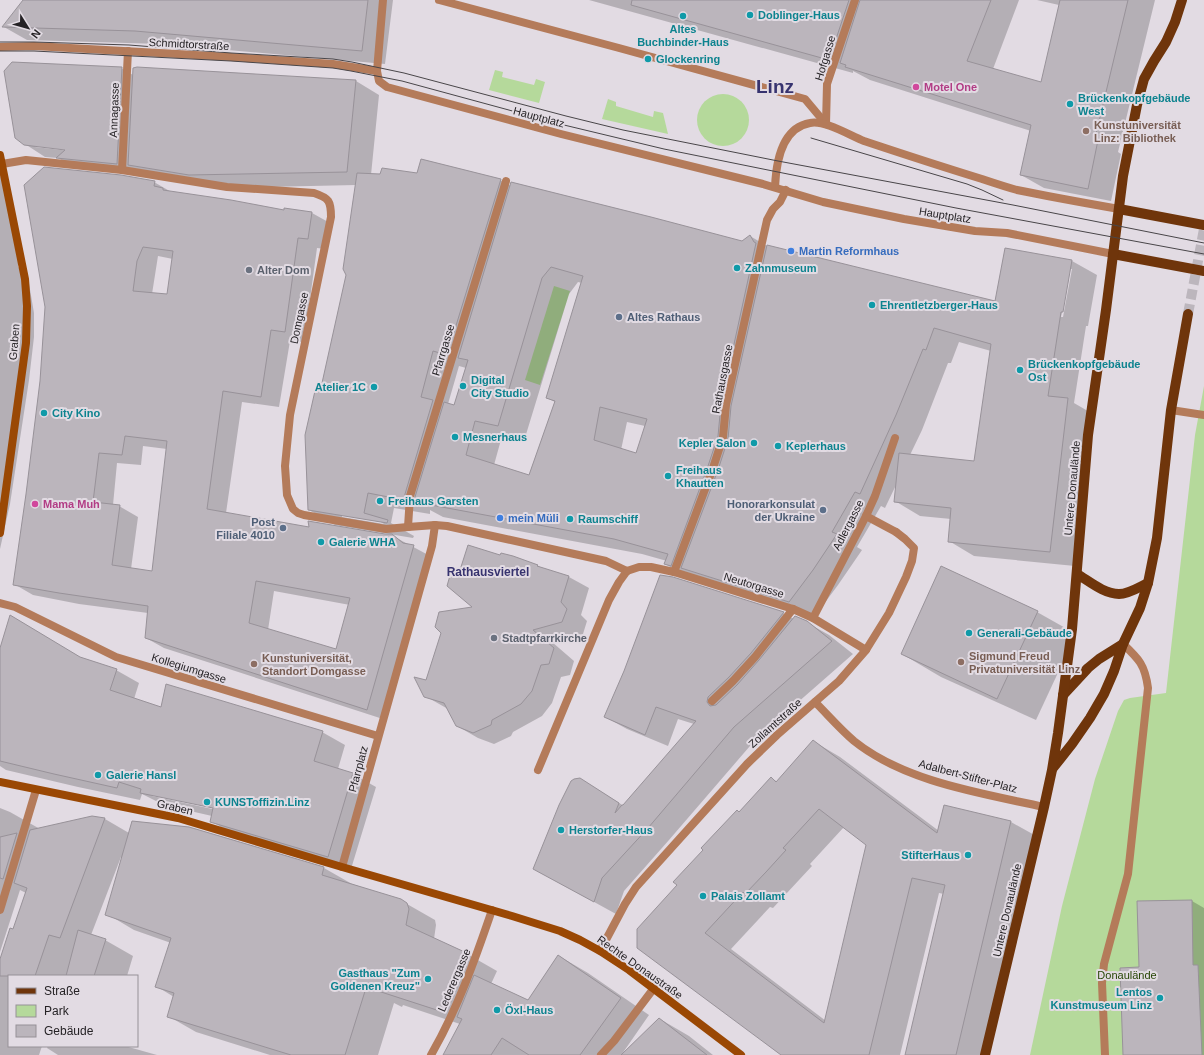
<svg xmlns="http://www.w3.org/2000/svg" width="1204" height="1055" font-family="Helvetica,sans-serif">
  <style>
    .green { fill: #b5d99b }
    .shadow { fill: #0003; fill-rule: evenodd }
    .building { fill: #bbb5bc; stroke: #989299; fill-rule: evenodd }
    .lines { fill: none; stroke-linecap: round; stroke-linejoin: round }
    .primary-tunnel { stroke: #bcb6bd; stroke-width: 10; stroke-dasharray: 10 5; stroke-linecap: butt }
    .lane { stroke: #b47b5a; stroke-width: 8 }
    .street { stroke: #b47b5a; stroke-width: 8 }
    .secondary { stroke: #9a4804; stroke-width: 8 }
    .primary { stroke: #6f350b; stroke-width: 10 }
    .tram { stroke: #494649; stroke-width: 1 }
    .culture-dot { fill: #0f9aa8; stroke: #e2dbe3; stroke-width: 1.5 }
    .hotel-dot { fill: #d1479c; stroke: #e2dbe3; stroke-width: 1.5 }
    .education-dot { fill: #8d6e63; stroke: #e2dbe3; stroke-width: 1.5 }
    .shop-dot { fill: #3f7fe0; stroke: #e2dbe3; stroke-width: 1.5 }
    .worship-dot { fill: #6b7280; stroke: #e2dbe3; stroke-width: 1.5 }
    .service-dot { fill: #5c6f8a; stroke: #e2dbe3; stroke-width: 1.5 }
    .labels { text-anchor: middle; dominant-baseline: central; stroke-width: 4; stroke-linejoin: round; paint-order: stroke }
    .culture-label { font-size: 11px; font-weight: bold; fill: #0d838f; stroke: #e2dbe3; text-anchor: start }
    .street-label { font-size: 11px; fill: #252225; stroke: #e2dbe3 }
    .hotel-label { font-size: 11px; font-weight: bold; fill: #b23c85; stroke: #e2dbe3; text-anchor: start }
    .education-label { font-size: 11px; font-weight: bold; fill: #785e54; stroke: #e2dbe3; text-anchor: start }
    .shop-label { font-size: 11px; font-weight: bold; fill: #366cbe; stroke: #e2dbe3; text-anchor: start }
    .worship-label { font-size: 11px; font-weight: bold; fill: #5b616d; stroke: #e2dbe3; text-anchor: start }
    .service-label { font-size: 11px; font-weight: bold; fill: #4e5e75; stroke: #e2dbe3; text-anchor: end }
    .park-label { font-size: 11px; fill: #264504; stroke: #e2dbe3 }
    .neighbourhood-label { font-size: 12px; font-weight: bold; fill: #37336f; stroke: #e2dbe3 }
    .town-label { font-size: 19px; font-weight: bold; fill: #37336f; stroke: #e2dbe3 }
  </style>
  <rect width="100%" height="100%" fill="#e2dbe3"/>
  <g class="green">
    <polygon points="495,70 503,72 502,77 534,85 536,79 545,82 539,103 489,90"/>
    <circle cx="723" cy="120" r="26"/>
    <polygon points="608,99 616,102 616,106 653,117 654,111 663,113 668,134 602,119"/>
    <polygon points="554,286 570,291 540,385 525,380"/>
    <polygon points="1204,386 1204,1055 1030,1055 1062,906 1095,779 1118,711 1124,700 1130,698 1166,693 1195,435"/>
  </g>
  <g class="shadow">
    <polygon points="24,0 393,0 385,64 160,44 27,40 4,27"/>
    <polygon points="589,0 1019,0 993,69 1042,83 1059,5 1037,0 1155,0 1118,152 1121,154 1111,201 1044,188 1021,175 1031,131 870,80 853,71 853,73"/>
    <path d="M 121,68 L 133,75 L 134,69 L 356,81 L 379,95 L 371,175 L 418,174 L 500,180 L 511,186 L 742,242 L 750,236 L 767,246 L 996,302 L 1005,249 L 1072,261 L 1097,275 L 1088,326 L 1086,326 L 1074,403 L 1093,414 L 1075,566 L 974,556 L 949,541 L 951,519 L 920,516 L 895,501 L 897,483 L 885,508 L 881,506 L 857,547 L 862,550 L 838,585 L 815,616 L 692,579 L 665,564 L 667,561 L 642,554 L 443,517 L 430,510 L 430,514 L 394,508 L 391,523 L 414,536 L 413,538 L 335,525 L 309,510 L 323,385 L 347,275 L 356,185 L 213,188 L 137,170 L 77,169 L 58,158 L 45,157 L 25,144 ZM 35,145 L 70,149 L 70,151 L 35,147 ZM 1070,269 L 1072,269 L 1063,317 L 1061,317 ZM 578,282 L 582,283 L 547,398 L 555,402 L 529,476 L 494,465 L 502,436 L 524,441 L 569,294 ZM 959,342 L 991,351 L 975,462 L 910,455 L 922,430 L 948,363 L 951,363 ZM 459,366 L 466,368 L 454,406 L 448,404 ZM 627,422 L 645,426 L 637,455 L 621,450 ZM 342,515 L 381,522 L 384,524 L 342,517 Z"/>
    <polygon points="0,176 9,182 10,223 18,228 18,267 27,272 34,313 34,337 29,380 10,504 0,549"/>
    <path d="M 154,182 L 173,193 L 285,211 L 312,213 L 330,223 L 326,249 L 317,248 L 304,342 L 290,341 L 279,407 L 242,402 L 226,513 L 310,528 L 385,535 L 391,535 L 432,557 L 386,720 L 164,648 L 146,638 L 148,613 L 79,604 L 33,595 L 14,584 ZM 158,256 L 173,259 L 168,295 L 152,294 ZM 143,446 L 167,449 L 153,572 L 131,569 L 138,517 L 119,506 L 113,505 L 117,463 L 141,465 ZM 274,591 L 350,605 L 337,650 L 268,630 Z"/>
    <polygon points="537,565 543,569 569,577 589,588 581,615 587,621 583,634 552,642 574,661 570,675 561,677 552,703 542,716 513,732 511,736 494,744 478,738 457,726 448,709 425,696 427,681 474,607"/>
    <polygon points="1037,612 1076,634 1036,720 941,677 902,654"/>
    <polygon points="783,613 794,619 806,622 829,635 853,654 756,739 669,840 624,891 616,914 534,869 580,779 624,806 694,724 678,719 668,746 627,729 605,717"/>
    <path d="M 0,651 L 81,659 L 116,670 L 139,683 L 134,699 L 162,708 L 322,732 L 345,745 L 338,769 L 353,774 L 376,787 L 351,869 L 234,835 L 211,821 L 212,816 L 164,805 L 142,794 L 140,800 L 78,787 L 6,770 L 0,766 ZM 149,794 L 218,808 L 217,810 L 152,796 Z"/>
    <path d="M 813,741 L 840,757 L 939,831 L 1011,822 L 1038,837 L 987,1055 L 906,1055 L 944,894 L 939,893 L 900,1055 L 783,1055 L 638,947 L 678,885 L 740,813 L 771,778 L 778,782 ZM 844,827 L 867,844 L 826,1021 L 731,949 L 770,907 L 773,908 L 812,866 L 810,864 Z"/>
    <polygon points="0,808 10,812 40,829 92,817 105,819 129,833 189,828 324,868 352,884 400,900 435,920 436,925 434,939 469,955 497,971 491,984 528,1002 559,956 588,973 649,1015 622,1054 623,1054 660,1019 689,1036 713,1055 444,1055 460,1024 403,1005 402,1007 394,1003 378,1055 270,1055 196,1032 168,1016 174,997 156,986 171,943 134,930 107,914 123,857 121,857 91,935 105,940 133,956 127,976 9,976 9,1046 42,1046 39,1055 0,1055 0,962 14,931 26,893 20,890 0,952"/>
    <polygon points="1192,901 1204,908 1204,1055 1124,1055 1140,968"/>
    <polygon points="48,1046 125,1046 157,1055 58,1055 47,1048"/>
  </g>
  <g class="building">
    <polygon points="23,0 368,0 362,51 135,31 2,27"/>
    <polygon points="632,0 849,0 829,60 631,5"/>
    <polygon points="860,0 991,0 967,61 1041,82 1060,0 1128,0 1095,138 1098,140 1088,189 1020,175 1031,125 845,67 846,65 840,63"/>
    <polygon points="12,62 122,67 117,164 56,158 65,150 24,145 15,138 4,71"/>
    <polygon points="137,67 356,80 347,172 189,175 128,165 133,68"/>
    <polygon points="421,159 501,179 447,355 433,351 421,397 433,400 405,494 404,500 368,493 364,513 388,520 387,523 308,510 305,435 317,382 322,383 346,275 343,269 357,173 380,174 382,168 417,173"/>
    <path d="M 44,167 L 121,175 L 155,181 L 154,186 L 163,188 L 163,190 L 231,200 L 284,210 L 284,208 L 312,212 L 308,239 L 298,238 L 285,332 L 271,330 L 261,397 L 223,391 L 207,509 L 309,527 L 308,521 L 385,534 L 392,534 L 403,543 L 414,545 L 367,710 L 145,638 L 148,606 L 59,593 L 13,585 L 26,494 L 40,381 L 45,307 L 24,185 ZM 143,247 L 173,251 L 167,294 L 133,291 L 137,261 ZM 125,436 L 167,441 L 152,571 L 112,565 L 120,505 L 93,502 L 99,453 L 122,455 ZM 256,581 L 350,598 L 336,649 L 249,623 Z"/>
    <path d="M 511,182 L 651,217 L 742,241 L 750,235 L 754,242 L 756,243 L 721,404 L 718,436 L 708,466 L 671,566 L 664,564 L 668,554 L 614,539 L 415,502 L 415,497 L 444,402 L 454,405 L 468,360 L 458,358 ZM 551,267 L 583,276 L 546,398 L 555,401 L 529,475 L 466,455 L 475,421 L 498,426 L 542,278 ZM 600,407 L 647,419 L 636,453 L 594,440 Z"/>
    <polygon points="767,245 995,301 1005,248 1072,260 1063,312 1061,312 1048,396 1068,398 1050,552 948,542 951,508 894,502 899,453 974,461 991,344 934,328 926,350 923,349 896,415 860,494 855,492 832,532 837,534 813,570 789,602 681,568 718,470 728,439 731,406"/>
    <polygon points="468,545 500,555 501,553 513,556 538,565 537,566 569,576 561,602 567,609 562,622 533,630 554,648 549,664 541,665 532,691 521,704 492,720 491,725 473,733 456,726 444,703 424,697 414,677 426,680 441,633 435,627 439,612 472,607 447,586 451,572 460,570"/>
    <polygon points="941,566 1038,611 997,699 901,654"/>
    <polygon points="660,575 673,577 784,612 751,653 729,677 708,697 707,702 710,706 716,705 737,685 759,660 795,616 807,621 832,641 734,727 648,828 602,878 594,902 533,869 559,805 571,781 574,779 580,778 619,803 615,813 622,805 623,805 696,721 656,707 645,735 604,717 624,671"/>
    <polygon points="10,615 80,657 117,669 110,690 161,707 166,684 323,731 314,761 353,773 328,857 210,822 213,808 140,793 141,789 119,782 117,788 54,774 0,761 0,648"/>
    <path d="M 813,740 L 937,833 L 944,805 L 1011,821 L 956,1055 L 905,1055 L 945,885 L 912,878 L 869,1055 L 781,1055 L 637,948 L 637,929 L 677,885 L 673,882 L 703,850 L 701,848 L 737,810 L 739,812 L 771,777 L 776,782 ZM 819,809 L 866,845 L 824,1023 L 705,933 L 743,892 L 745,894 L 766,872 L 786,850 L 783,848 Z"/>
    <polygon points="92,816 105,818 60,938 49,935 35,976 0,976 0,959 10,928 13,929 27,888 14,883 30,830"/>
    <polygon points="132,821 189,827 324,867 322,875 401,899 407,903 409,909 406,925 469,954 463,970 464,970 446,1013 375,990 374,991 366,988 345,1055 291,1055 167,1017 174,993 155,987 171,938 105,915"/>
    <polygon points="17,833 3,879 0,878 0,837"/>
    <polygon points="1192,900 1193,965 1198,965 1202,1055 1123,1055 1120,968 1139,967 1137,901"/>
    <polygon points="78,930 106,939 94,976 66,976"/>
    <polygon points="558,955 621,998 580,1055 529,1055 502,1038 491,1055 443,1055 462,1019 457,1017 474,975 528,1000"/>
    <polygon points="659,1018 707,1055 621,1055"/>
  </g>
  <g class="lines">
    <polyline class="primary-tunnel" points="1188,314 1204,229"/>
    <g class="lane">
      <polyline points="1171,410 1204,415"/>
      <polyline points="866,650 889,613 906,577 912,561 914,548 905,539 896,532"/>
      <polyline points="712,701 733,681 755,657 793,609"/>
      <path d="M 1105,1055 L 1102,983 L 1104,964 L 1128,874 L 1148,688 C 1145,665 1139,659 1123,644"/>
    </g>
    <g class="street">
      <polyline points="383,0 377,71 379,81 387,87 561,134 763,184 823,202 904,219 975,231 1007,233 1113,254"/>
      <polyline points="439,0 619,48 805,99 826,124"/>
      <polyline points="0,47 34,46 231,57 333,64 377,71"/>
      <polyline points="826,124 827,84 855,0"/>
      <path d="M 2,164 L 26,160 L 122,170 L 227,187 L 314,193 C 329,198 331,201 331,217 L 290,415 L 285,466 L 287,495 L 293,509 L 298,513 L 304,515 L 386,529 L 408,527 L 435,525 L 447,526 L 606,561 L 627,571"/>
      <polyline points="122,170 128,51"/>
      <path d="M 775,187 C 776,164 781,128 810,123 C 825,120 849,135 864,141 C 903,154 943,167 982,179 C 994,183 1006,187 1017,190 C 1051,197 1085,203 1119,209"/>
      <polyline points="866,516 896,532"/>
      <polyline points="408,527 410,496 506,181"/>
      <polyline points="674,572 713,468 723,437 726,405 767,220 773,209 780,202 786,190"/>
      <polyline points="0,603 15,607 116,657 378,736"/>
      <polyline points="813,618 866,516 875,496 895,438"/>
      <path d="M 815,702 C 828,715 840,729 854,741 C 905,782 981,793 1044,807"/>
      <polyline points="538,770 609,600 619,582 627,571"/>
      <polyline points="342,867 432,546 435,525"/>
      <polyline points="0,910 36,790"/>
      <polyline points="600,951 625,904 636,887 747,764 777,735 839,681 866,650 813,618 793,609 674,572 651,567 639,567 627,571"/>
      <path d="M 431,1055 C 457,1010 475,960 492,910"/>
      <polyline points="601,1055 614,1041 654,988"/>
    </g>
    <g class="secondary">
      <polyline points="0,155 25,279 27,306 26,343 0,533"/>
      <polyline points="0,782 178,818 342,867 512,916 560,931 580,940 600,951 629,970 741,1055"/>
    </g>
    <g class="primary">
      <polyline points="1119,209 1204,225"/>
      <polyline points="1113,254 1204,271"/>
      <path d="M 1077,574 C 1089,581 1104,594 1119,594 C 1129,594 1139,587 1148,583"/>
      <polyline points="1063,695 1088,668 1099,659 1123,644"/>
      <polyline points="1053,768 1072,744 1090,718 1104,694 1114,671 1123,644 1140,608 1148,583 1157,538 1171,410 1188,314"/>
      <polyline points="985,1055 1044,807 1052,770 1058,733 1072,629 1088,435 1106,310 1123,176 1137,105 1144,79 1154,61 1166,42 1175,22 1182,0"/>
    </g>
    <g class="tram">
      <polyline points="0,42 34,42 129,45 231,53 333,59 352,62 404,73 566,116 623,130 778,161 1013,205 1204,243"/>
      <polyline points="0,51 34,51 231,61 333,68 351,71 402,81 564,125 664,149 956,208 1204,254"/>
      <polyline points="811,138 967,184 982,190 1003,200"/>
    </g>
  </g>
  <g class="culture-dot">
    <circle cx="750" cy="15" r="4"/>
    <circle cx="683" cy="16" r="4"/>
    <circle cx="648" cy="59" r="4"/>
    <circle cx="1070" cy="104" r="4"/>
    <circle cx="737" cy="268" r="4"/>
    <circle cx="872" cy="305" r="4"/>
    <circle cx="1020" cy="370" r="4"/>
    <circle cx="463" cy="386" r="4"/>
    <circle cx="374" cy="387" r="4"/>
    <circle cx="44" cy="413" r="4"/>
    <circle cx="455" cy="437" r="4"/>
    <circle cx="754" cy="443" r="4"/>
    <circle cx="778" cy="446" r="4"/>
    <circle cx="668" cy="476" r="4"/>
    <circle cx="380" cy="501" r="4"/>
    <circle cx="570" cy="519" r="4"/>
    <circle cx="321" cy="542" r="4"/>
    <circle cx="969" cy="633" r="4"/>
    <circle cx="98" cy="775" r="4"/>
    <circle cx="207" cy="802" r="4"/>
    <circle cx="561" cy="830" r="4"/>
    <circle cx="968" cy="855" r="4"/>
    <circle cx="703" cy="896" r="4"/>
    <circle cx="428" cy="979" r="4"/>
    <circle cx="1160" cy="998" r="4"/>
    <circle cx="497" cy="1010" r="4"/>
  </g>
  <g class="hotel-dot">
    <circle cx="916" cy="87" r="4"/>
    <circle cx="35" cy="504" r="4"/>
  </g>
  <g class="education-dot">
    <circle cx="1086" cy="131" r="4"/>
    <circle cx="961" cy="662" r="4"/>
    <circle cx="254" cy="664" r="4"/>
  </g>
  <g class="shop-dot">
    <circle cx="791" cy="251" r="4"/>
    <circle cx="500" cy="518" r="4"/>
  </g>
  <g class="worship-dot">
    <circle cx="249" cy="270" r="4"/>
    <circle cx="494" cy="638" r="4"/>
  </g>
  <g class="service-dot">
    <circle cx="619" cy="317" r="4"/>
    <circle cx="823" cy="510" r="4"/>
    <circle cx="283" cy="528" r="4"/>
  </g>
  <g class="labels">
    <g class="culture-label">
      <text x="758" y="15">Doblinger-Haus</text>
      <text x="683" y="29" text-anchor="middle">Altes<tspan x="683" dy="13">Buchbinder-Haus</tspan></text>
      <text x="656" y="59">Glockenring</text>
      <text x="1078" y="98">Brückenkopfgebäude<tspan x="1078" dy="13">West</tspan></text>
      <text x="745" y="268">Zahnmuseum</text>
      <text x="880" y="305">Ehrentletzberger-Haus</text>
      <text x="1028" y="364">Brückenkopfgebäude<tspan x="1028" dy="13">Ost</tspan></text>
      <text x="471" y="380">Digital<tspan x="471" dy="13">City Studio</tspan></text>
      <text x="366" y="387" text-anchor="end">Atelier 1C</text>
      <text x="52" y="413">City Kino</text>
      <text x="463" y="437">Mesnerhaus</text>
      <text x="746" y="443" text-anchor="end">Kepler Salon</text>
      <text x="786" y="446">Keplerhaus</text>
      <text x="676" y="470">Freihaus<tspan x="676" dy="13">Khautten</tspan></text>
      <text x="388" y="501">Freihaus Garsten</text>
      <text x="578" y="519">Raumschiff</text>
      <text x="329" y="542">Galerie WHA</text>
      <text x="977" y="633">Generali-Gebäude</text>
      <text x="106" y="775">Galerie Hansl</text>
      <text x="215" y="802">KUNSToffizin.Linz</text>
      <text x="569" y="830">Herstorfer-Haus</text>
      <text x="960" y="855" text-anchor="end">StifterHaus</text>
      <text x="711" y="896">Palais Zollamt</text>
      <text x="420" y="973" text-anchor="end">Gasthaus "Zum<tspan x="420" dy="13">Goldenen Kreuz"</tspan></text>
      <text x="1152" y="992" text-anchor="end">Lentos<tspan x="1152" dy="13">Kunstmuseum Linz</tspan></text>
      <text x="505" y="1010">Öxl-Haus</text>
    </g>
    <g class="street-label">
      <text transform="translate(189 44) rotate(3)">Schmidtorstraße</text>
      <text transform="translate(825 58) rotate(-73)">Hofgasse</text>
      <text transform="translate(114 110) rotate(-88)">Annagasse</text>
      <text transform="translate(539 117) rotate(15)">Hauptplatz</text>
      <text transform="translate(945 215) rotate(9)">Hauptplatz</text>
      <text transform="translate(299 318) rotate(-78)">Domgasse</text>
      <text transform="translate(14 342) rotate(-85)">Graben</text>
      <text transform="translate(443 350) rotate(-73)">Pfarrgasse</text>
      <text transform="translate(722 379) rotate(-79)">Rathausgasse</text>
      <text transform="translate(1072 488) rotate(-85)">Untere Donaulände</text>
      <text transform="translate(848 525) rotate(-63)">Adlergasse</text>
      <text transform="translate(754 585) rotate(17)">Neutorgasse</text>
      <text transform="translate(189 668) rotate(17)">Kollegiumgasse</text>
      <text transform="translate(775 723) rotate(-42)">Zollamtstraße</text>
      <text transform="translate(358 769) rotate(-75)">Pfarrplatz</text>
      <text transform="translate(968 776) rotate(15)">Adalbert-Stifter-Platz</text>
      <text transform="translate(175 807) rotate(13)">Graben</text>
      <text transform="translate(1007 910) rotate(-77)">Untere Donaulände</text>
      <text transform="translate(640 967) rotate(35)">Rechte Donaustraße</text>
      <text transform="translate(454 980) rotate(-67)">Lederergasse</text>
    </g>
    <g class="hotel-label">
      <text x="924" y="87">Motel One</text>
      <text x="43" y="504">Mama Muh</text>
    </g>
    <g class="education-label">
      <text x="1094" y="125">Kunstuniversität<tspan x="1094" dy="13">Linz: Bibliothek</tspan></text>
      <text x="969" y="656">Sigmund Freud<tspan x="969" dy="13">Privatuniversität Linz</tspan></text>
      <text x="262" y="658">Kunstuniversität,<tspan x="262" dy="13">Standort Domgasse</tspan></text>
    </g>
    <g class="shop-label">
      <text x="799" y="251">Martin Reformhaus</text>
      <text x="508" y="518">mein Müli</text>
    </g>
    <g class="worship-label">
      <text x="257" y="270">Alter Dom</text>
      <text x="502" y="638">Stadtpfarrkirche</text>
    </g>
    <g class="service-label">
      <text x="627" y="317" text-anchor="start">Altes Rathaus</text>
      <text x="815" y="504">Honorarkonsulat<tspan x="815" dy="13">der Ukraine</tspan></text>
      <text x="275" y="522">Post<tspan x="275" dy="13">Filiale 4010</tspan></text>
    </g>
    <g class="park-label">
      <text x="1127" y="975">Donaulände</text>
    </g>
    <g class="neighbourhood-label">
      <text x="488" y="572">Rathausviertel</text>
    </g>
    <g class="town-label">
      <text x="775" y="86">Linz</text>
    </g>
  </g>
  <rect x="8" y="975" width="130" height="72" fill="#e2dbe3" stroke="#969197"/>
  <rect x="16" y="988" width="20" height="6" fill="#6f350b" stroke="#969197"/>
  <text x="44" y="995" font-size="12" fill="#252225">Straße</text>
  <rect x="16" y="1005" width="20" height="12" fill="#b5d99b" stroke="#969197"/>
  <text x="44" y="1015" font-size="12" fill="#252225">Park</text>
  <rect x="16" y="1025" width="20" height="12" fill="#bbb5bc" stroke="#969197"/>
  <text x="44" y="1035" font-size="12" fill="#252225">Gebäude</text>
  <g transform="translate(28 28) rotate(127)" stroke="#e2dbe3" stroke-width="3" paint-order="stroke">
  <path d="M0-3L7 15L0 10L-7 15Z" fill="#252225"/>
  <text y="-6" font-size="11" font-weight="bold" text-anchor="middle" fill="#252225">N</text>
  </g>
</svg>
